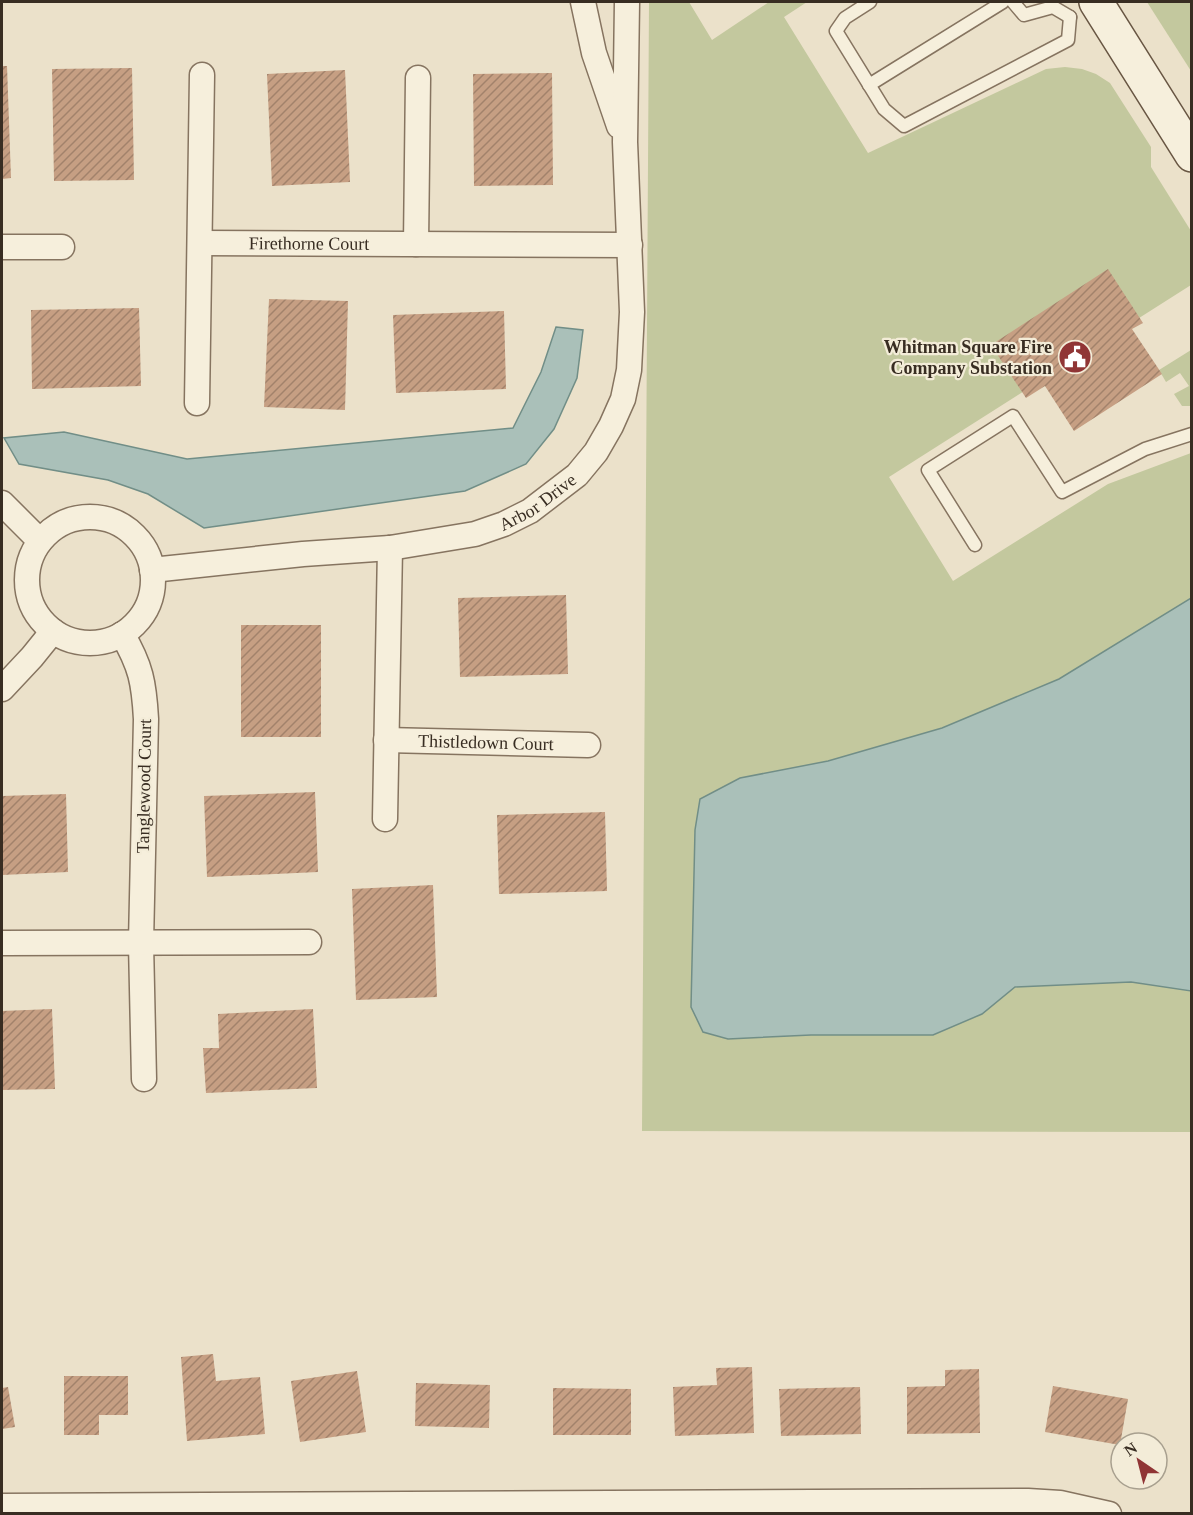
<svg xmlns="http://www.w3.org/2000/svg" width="1193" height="1515" font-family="'Times New Roman',serif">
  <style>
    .green { fill: #c3c89e }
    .water { fill: #aac0b9; stroke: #718e87; stroke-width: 1.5 }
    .building { fill: url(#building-hatch) }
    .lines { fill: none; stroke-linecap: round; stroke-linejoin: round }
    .service-casing { stroke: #867460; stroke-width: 15 }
    .minor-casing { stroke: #867460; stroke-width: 27 }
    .secondary-casing { stroke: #685643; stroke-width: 36 }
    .service { stroke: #f6efdc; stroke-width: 12 }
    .minor { stroke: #f6efdc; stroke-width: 24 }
    .secondary { stroke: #f6efdc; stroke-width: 33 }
    .labels { text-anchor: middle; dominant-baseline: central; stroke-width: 4.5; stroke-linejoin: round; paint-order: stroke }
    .street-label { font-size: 18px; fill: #382d22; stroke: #f3ecd8 }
    .poi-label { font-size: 18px; font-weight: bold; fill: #382d22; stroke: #f3ecd8; text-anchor: end }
  </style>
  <defs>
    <pattern id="building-hatch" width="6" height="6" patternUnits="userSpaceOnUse" patternTransform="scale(1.5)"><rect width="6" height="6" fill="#c69f83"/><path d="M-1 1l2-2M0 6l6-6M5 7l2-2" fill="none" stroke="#a2826b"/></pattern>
  </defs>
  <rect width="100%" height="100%" fill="#ebe1ca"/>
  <g class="green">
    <polygon points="1147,2 1191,2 1191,71"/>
    <polygon points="626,3 689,2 712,40 769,2 807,2 784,17 868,153 1046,69 1065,67 1082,69 1096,74 1110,83 1151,147 1151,167 1191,231 1191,285 889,477 953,581 1108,484 1191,453 1191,1132 642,1131 649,3"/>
    <polygon points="1191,350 1191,406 1182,406 1174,394 1189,386 1180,373 1166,382 1159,370"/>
  </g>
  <g class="water">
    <polygon points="556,327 583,330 577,378 554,429 526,464 465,491 204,528 148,494 108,480 19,464 4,438 64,432 187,459 513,428 541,372"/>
    <polygon points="1191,598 1191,991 1131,982 1015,987 982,1014 933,1035 811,1035 728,1039 703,1032 691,1007 695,830 700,799 740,778 828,761 942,728 1059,679"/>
  </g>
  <g class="building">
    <polygon points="2,66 7,66 11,178 2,179"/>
    <polygon points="132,68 134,180 54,181 52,69"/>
    <polygon points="345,70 350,182 272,186 267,74"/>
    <polygon points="552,73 553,185 474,186 473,74"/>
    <polygon points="1108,269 1143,323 1132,329 1162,374 1074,431 1045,386 1026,398 991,345"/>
    <polygon points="269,299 348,301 345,410 264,407"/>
    <polygon points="139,308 141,386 32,389 31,310"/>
    <polygon points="504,311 506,389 396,393 393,315"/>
    <polygon points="566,595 568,674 460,677 458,598"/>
    <rect x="241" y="625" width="80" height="112"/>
    <polygon points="315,792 318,872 207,877 204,796"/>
    <polygon points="66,794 68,872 2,875 2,796"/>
    <polygon points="605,812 607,891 499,894 497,815"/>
    <polygon points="433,885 437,997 356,1000 352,889"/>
    <polygon points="52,1009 55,1089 2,1090 2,1011"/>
    <polygon points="313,1009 317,1088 206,1093 203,1048 219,1048 218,1014"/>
    <polygon points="213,1354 216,1381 260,1377 265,1434 187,1441 181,1357"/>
    <polygon points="752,1367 754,1433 675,1436 673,1387 717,1385 716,1368"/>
    <polygon points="979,1369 980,1433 907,1434 907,1387 945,1386 945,1370"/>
    <polygon points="357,1371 366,1432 300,1442 291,1381"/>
    <polygon points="64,1376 128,1376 128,1415 99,1415 99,1435 64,1435"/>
    <polygon points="416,1383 490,1385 489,1428 415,1426"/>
    <polygon points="1053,1386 1128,1399 1120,1445 1045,1432"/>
    <polygon points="8,1387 15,1427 2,1429 2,1388"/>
    <polygon points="860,1387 861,1434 781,1436 779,1389"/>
    <polygon points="553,1388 631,1389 631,1435 553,1435"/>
  </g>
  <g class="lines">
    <defs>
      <g id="service">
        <polyline points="870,2 845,18 836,31 884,109 904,126 1068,40 1070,17"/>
        <polyline points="1013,2 1024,15 1053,7 1070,17"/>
        <polyline points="869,85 1003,2"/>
        <polyline points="975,545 928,470 1013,416 1062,492 1145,449 1192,434"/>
      </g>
      <g id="minor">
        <polyline points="583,2 594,53 619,126"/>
        <path id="s1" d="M 201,243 L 630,245"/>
        <polyline points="416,244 418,78"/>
        <polyline points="2,247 62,247"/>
        <polyline points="197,403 202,75"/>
        <polyline points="2,503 40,541"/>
        <circle cx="90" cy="580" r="63"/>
        <path id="s2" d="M 152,570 L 303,554 L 390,548 L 475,534 L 504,524 L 530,511 L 577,475 L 596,452 L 611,426 L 623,399 L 629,370 L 632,312 L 625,142 L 627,2"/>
        <path d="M 122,634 C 141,666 144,683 146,719 L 141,943 L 144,1079"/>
        <polyline points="2,689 32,657 53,631"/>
        <path id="s3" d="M 386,740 L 588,745"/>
        <polyline points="385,819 390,548"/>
        <polyline points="2,943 309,942"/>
        <polyline points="2,1506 1028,1501 1060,1503 1109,1514"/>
      </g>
      <polyline id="secondary" points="1096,2 1192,155"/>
    </defs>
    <use href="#service" class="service-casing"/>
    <use href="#minor" class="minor-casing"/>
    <use href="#secondary" class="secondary-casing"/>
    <use href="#service" class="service"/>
    <use href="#minor" class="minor"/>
    <use href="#secondary" class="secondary"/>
  </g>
  <defs>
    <symbol id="civic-disc" viewBox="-11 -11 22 22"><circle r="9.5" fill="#903535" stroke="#f3ecd8"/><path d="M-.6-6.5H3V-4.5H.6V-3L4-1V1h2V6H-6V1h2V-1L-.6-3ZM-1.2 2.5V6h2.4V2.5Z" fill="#fff"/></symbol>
  </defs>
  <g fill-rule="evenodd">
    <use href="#civic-disc" x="1056" y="338" width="38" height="38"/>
  </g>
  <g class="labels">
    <g class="street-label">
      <text stroke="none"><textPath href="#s1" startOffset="108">Firethorne Court</textPath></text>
      <text stroke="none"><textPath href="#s2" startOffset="396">Arbor Drive</textPath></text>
      <text stroke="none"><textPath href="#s3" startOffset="100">Thistledown Court</textPath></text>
      <text transform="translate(144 786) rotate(-89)">Tanglewood Court</text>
    </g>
    <g class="poi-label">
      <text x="1052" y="347">Whitman Square Fire<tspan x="1052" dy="21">Company Substation</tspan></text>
    </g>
  </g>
  <rect width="1193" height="1515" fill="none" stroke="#382d22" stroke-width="6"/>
  <g transform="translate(1139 1461) rotate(325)"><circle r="28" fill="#f3ecd8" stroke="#a8a08f" stroke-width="1.5"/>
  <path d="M0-4.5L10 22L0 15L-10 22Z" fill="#903535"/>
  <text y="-9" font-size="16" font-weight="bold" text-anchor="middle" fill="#382d22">N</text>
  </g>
</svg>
